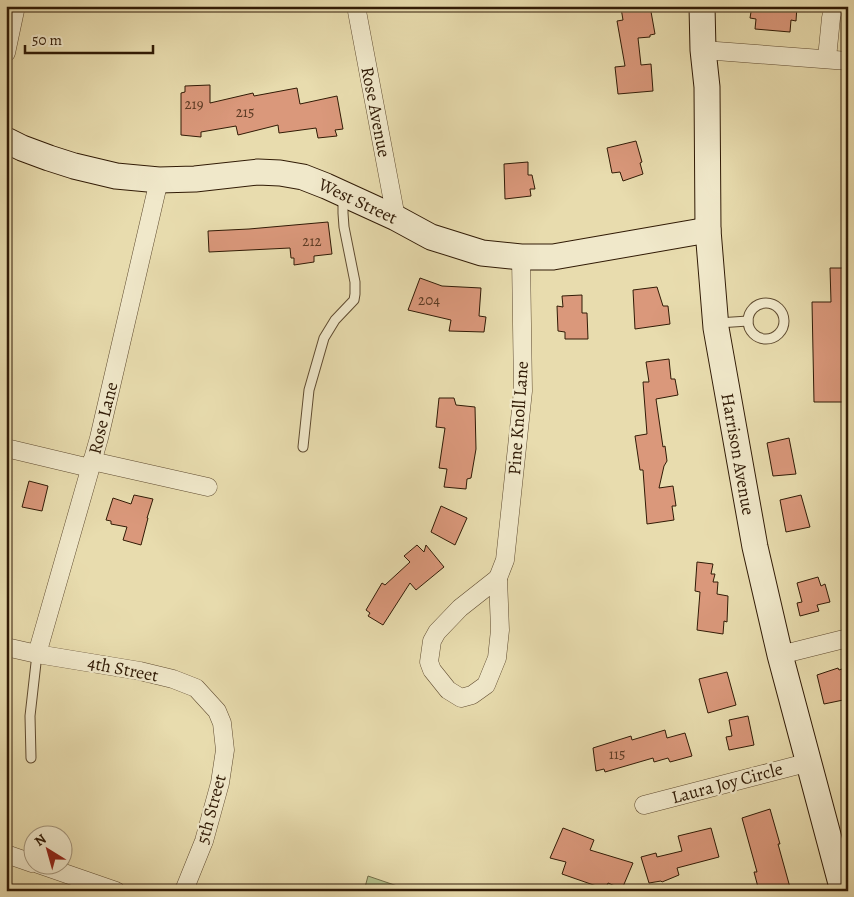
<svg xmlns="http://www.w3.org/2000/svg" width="854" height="897" font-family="Alegreya,serif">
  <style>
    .green { fill: #b4c18c; stroke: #726e49 }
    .building { fill: #da987b; stroke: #311b06 }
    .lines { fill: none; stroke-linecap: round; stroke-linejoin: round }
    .lane-casing { stroke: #5f4b30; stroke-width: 11 }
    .street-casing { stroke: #5f4b30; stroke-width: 19 }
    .secondary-casing { stroke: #311b06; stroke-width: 27 }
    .lane { stroke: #f0e8ca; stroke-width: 9 }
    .street { stroke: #f0e8ca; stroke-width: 18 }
    .secondary { stroke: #f0e8ca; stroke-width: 25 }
    .labels { text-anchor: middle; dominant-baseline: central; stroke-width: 4.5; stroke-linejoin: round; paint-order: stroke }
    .number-label { font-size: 15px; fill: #5b3a23 }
    .street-label { font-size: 18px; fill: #311b06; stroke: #f0e8ca }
  </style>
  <rect width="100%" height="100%" fill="#e8dcae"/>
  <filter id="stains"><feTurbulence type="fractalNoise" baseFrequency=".004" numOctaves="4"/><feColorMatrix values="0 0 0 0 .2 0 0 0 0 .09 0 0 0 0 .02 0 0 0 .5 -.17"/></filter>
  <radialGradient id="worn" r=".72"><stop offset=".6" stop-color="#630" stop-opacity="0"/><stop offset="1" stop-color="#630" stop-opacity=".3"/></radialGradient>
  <polygon class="green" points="368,876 412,891 364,891"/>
  <g class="building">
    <polygon points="630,6 650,6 655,34 650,35 650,37 638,38 641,65 651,64 653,91 618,94 615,67 625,66 617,21 623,20 621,8"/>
    <polygon points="752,6 797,6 796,21 791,20 790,32 755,29 756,19 750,18"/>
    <polygon points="210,85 210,103 253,93 254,96 297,88 300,104 337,96 343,129 335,130 337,136 318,138 316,128 279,133 278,125 238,135 236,126 201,132 201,137 181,135 181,93 185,92 185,86"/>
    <polygon points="636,141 642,162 640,163 643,174 623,181 620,172 612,173 607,148"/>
    <polygon points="528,162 528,175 532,175 535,189 530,189 531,196 505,199 504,164"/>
    <polygon points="328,222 332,254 314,256 314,262 294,265 294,258 291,258 290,248 209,252 208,231 249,229"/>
    <polygon points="830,268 848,268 848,402 814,402 812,302 831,302"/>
    <polygon points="420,278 442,286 481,288 479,316 486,317 484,332 449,331 451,320 408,310"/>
    <polygon points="657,287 663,306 668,306 670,324 635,329 633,290"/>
    <polygon points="582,295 582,313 587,313 588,339 565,339 565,332 558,331 557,306 563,307 562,296"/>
    <polygon points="669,359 671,379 675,379 678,395 656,399 663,447 665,446 667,461 664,466 659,488 673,486 676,506 672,506 674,520 647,524 643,470 640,470 635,436 647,434 643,382 649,382 646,362"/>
    <polygon points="439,398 454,398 456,405 475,407 476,449 471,478 467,479 466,489 444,487 447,469 439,468 445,428 436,427"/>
    <polygon points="789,438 796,474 773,476 767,443"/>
    <polygon points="29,481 48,486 42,511 22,507"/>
    <polygon points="134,495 153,499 147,518 148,518 141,545 123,540 127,527 111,524 111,521 106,520 113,498 131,504"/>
    <polygon points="801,495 810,527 786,532 780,500"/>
    <polygon points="441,506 467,518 455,545 431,532"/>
    <polygon points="417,545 424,552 426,545 444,567 416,590 410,583 383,625 368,616 370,613 366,610 382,583 385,585 410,562 404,556"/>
    <polygon points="697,562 713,564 711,574 715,574 713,582 718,582 717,594 728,596 727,622 724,621 723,634 697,630 700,592 695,591"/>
    <polygon points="818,577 821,586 825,584 830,602 817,605 819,611 800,616 797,603 802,602 797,583"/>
    <polygon points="848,667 848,699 824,704 817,675 838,668 839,670"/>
    <polygon points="727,672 736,705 708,713 699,679"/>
    <polygon points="748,716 754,745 729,750 726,737 732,736 729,720"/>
    <polygon points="665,730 667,738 685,733 692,756 670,762 668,758 654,762 653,758 605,772 604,769 596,771 593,748 631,736 632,740"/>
    <polygon points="770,809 780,844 778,844 791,891 759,891 754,872 757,872 742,818"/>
    <polygon points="563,828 594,840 590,850 633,863 622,889 608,883 605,889 562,874 566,862 550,858"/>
    <polygon points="711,828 719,857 677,868 679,875 662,882 661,881 649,883 641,857 656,853 657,857 682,851 678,836"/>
  </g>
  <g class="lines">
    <defs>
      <g id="lane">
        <circle cx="766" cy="321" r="18"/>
        <polyline points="718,323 748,321"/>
        <polyline points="303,447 309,390 324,338 335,320 354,300 355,294 355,282 344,227 343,213 343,196"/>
        <polyline points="31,758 30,716 37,654"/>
      </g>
      <g id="street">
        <polyline points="356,6 396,218"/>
        <polyline points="703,50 848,61"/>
        <polyline points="6,53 16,6"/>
        <polyline points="827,58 831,18 834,6"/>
        <polyline points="6,448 90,468"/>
        <polyline points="92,461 208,487"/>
        <polyline points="498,578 505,560 523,391 521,257"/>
        <polygon points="498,578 500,630 497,658 486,685 472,695 461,698 448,690 432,670 429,662 432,641 437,632 460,608"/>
        <polyline points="6,647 37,654 140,671 173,679 196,688 217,711 222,723 225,750 220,783 204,841 185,888 183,891"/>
        <polyline points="37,654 99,438 159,180"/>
        <polyline points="780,655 848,638"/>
        <polyline points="644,805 810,762"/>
        <polyline points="6,854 32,863"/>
        <polyline points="38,864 116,891"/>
      </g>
      <g id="secondary">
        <polyline points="702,6 703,50 707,87 708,230 716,328 755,547 780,655 843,891"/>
        <polyline points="6,140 22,148 49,158 74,166 116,176 159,180 195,179 258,172 280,173 303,177 326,186 396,218 431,237 482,253 521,257 553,257 708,230"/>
      </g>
    </defs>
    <use href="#lane" class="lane-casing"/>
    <use href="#street" class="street-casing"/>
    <use href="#secondary" class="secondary-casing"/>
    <use href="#lane" class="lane"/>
    <use href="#street" class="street"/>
    <use href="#secondary" class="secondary"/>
  </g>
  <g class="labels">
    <g class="number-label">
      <text x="194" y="104">219</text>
      <text x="245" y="112">215</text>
      <text x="312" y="241">212</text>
      <text x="429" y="300">204</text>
      <text x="617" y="754">115</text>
    </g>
    <g class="street-label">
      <text transform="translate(376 112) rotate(79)">Rose Avenue</text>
      <text transform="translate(358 201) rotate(25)">West Street</text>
      <text transform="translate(103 418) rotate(-76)">Rose Lane</text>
      <text transform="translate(518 418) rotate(-86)">Pine Knoll Lane</text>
      <text transform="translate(738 454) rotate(80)">Harrison Avenue</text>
      <text transform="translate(123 669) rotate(11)">4th Street</text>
      <text transform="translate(727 783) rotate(-15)">Laura Joy Circle</text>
      <text transform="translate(211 809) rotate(-75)">5th Street</text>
    </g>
  </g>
  <rect width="854" height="897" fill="none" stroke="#e8dcae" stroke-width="25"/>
  <rect x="8" y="8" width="839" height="882" fill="none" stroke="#311b06" stroke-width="2.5"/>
  <rect x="12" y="12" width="829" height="872" fill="none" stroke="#311b06"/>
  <g transform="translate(48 850) rotate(323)"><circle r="24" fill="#f0e8ca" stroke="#a4967c"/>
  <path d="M0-4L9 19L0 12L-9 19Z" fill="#8f2418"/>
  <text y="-8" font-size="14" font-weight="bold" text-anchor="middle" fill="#311b06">N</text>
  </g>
  <path d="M25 45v8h128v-8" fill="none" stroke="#311b06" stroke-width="2.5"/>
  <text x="32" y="45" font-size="15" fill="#311b06" stroke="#f0e8ca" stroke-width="4" paint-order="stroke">50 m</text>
  <rect width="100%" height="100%" filter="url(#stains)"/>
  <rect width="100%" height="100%" fill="url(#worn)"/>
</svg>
